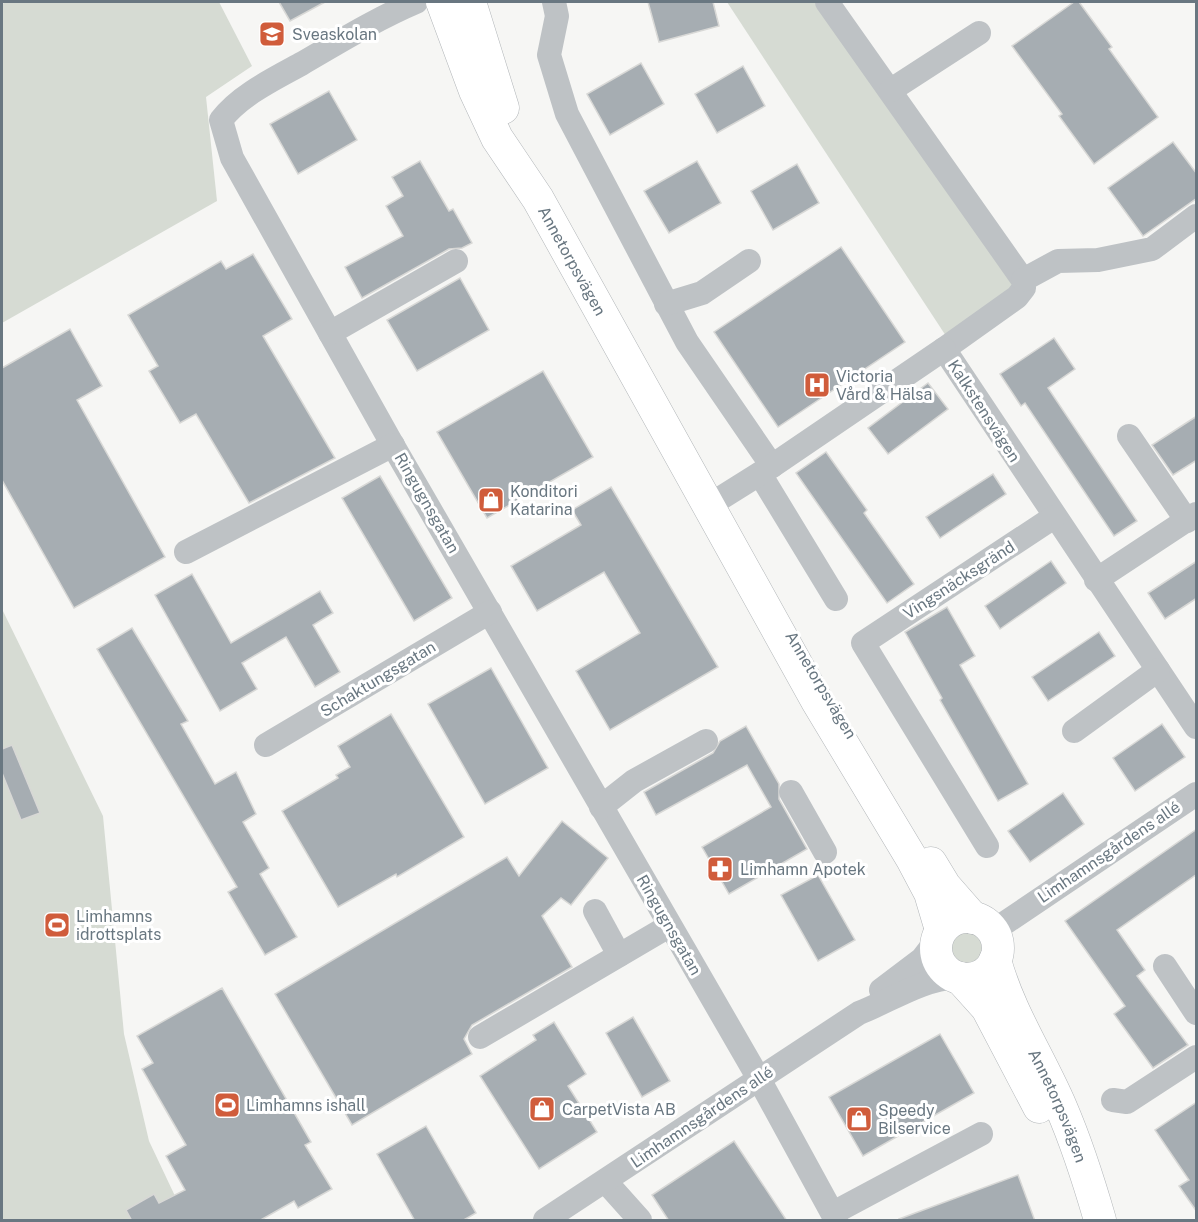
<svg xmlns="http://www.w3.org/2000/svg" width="1198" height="1222" font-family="'Public Sans',sans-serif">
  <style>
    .green { fill: #d6dbd3 }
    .building { fill: #a6adb2; stroke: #d8d8d6; stroke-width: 1.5 }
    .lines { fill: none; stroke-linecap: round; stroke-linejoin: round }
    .major-casing { stroke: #b2b6b9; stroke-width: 33 }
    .minor { stroke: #bec2c5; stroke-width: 24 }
    .major { stroke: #fff; stroke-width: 32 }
    .labels { text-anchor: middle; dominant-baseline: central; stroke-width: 6; stroke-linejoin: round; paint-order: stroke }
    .poi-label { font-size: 16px; fill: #697781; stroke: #fff; text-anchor: start }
    .street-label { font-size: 16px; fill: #697781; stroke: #fff }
  </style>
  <rect width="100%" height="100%" fill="#f6f6f4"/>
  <g class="green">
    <polygon points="6,2 219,2 252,66 206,97 217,201 2,323 2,4"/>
    <polygon points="727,2 818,2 1013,279 1013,289 946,336"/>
    <polygon points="2,609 103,816 124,1034 149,1141 175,1196 169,1220 2,1220"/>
    <circle cx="964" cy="948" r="18"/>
  </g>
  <g class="building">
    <polygon points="279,2 325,2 290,21"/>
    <polygon points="648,2 713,2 719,26 659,42"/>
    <polygon points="1074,2 1079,2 1112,47 1109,49 1158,117 1094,164 1059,116 1062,114 1012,46"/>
    <polygon points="641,63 664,104 610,135 587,94"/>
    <polygon points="743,66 765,106 717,133 695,94"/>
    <polygon points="329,91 357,140 298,174 270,124"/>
    <polygon points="1173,142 1197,174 1197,198 1143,236 1108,188"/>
    <polygon points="420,161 449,211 453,209 472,243 462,248 449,249 362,298 345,267 403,236 386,206 403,196 392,177"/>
    <polygon points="697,161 721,203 669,233 644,191"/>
    <polygon points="797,164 819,203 773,230 751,191"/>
    <polygon points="841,247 905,342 778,427 714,332"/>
    <polygon points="253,254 292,319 263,336 335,458 249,503 196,414 180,423 149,371 158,366 128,315 221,261 226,269"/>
    <polygon points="460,278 489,330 417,371 387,320"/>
    <polygon points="70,329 102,386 77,400 165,557 74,608 2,480 2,368"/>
    <polygon points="1054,338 1075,369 1048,388 1137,521 1114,536 1025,403 1021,406 1000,374"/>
    <polygon points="543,371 593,457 487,518 437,432"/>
    <polygon points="928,383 948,409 888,454 868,428"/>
    <polygon points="1197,416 1197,460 1173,475 1152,445"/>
    <polygon points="826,452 867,510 864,513 914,584 887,603 796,473"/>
    <polygon points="993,474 1006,494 940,538 926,517"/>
    <polygon points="380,476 452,598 414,621 342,498"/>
    <polygon points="611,487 718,667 610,730 576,671 640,633 604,572 537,611 511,566 581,525 572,510"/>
    <polygon points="1051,561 1066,583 1000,629 985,606"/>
    <polygon points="1197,561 1197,598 1165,619 1148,593"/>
    <polygon points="192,574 231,643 320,591 333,613 313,625 340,672 315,687 286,637 242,663 257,689 220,711 155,595"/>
    <polygon points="947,607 975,656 960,665 1028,784 998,801 940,700 942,698 905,632"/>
    <polygon points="132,628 188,721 181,724 215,784 236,772 256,814 243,822 269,868 260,874 297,937 265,955 228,892 237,887 97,649"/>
    <polygon points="1099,632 1115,656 1048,701 1032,677"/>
    <polygon points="491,668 548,768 485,804 428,704"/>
    <polygon points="391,714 464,837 397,877 396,874 338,907 282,811 338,778 336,775 350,767 338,746"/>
    <polygon points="1162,724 1185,757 1135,791 1113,758"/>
    <polygon points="746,726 779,784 779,799 807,849 729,894 702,847 771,807 747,765 656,815 644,792 713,753 720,741"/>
    <polygon points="12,745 40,813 21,820 2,773 2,749"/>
    <polygon points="1063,793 1084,824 1030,862 1008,831"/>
    <polygon points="562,821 608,858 571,905 561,898 542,916 572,967 472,1025 464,1039 472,1054 352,1125 275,994 507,857 519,876"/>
    <polygon points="1197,829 1197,874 1117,930 1145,970 1137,976 1188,1045 1153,1068 1114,1014 1125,1006 1065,921"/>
    <polygon points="818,875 855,940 818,961 781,895"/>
    <polygon points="222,988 311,1142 305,1145 332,1189 298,1208 294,1201 259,1221 132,1221 126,1210 154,1194 159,1203 185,1190 166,1156 186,1145 142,1069 153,1063 137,1036"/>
    <polygon points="633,1017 670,1081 642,1097 606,1033"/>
    <polygon points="554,1022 586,1074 568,1086 597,1132 539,1169 480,1076 536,1040 533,1035"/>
    <polygon points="940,1034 974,1093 863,1156 829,1097"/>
    <polygon points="1197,1102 1197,1212 1179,1186 1189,1180 1155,1130"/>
    <polygon points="426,1126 476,1213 462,1221 415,1221 377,1154"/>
    <polygon points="734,1141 787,1221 669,1221 652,1195"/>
    <polygon points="1018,1175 1035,1221 900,1221 899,1219"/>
  </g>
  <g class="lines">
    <defs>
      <g id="major">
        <path id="s1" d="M 442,2 L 475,91 L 497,138 L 538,199 L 817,701 L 912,859 L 930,893 L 941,930"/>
        <polyline points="470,2 503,108"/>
        <polyline points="931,863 945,886 973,918"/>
        <circle cx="967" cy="948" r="31"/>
        <path id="s2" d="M 995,960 C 1009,1012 1040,1058 1061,1107 C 1077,1144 1089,1182 1100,1220"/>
        <polyline points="960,978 987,1008 1039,1107"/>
      </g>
    </defs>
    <use href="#major" class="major-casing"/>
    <g class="minor">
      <path d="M 416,2 C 376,19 339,42 301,64 C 274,79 240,95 221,120 L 232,158 L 391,442 L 759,1079 L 836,1220"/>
      <polyline points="554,2 557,16 549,55 567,114 687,342 772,466"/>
      <polyline points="827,2 1023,280 1024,288 1017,297 944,349 1196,727"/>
      <polyline points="891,90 979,33"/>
      <polyline points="1023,280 1058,261 1098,260 1152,249 1196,216"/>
      <polyline points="666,304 702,293 749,261"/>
      <polyline points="330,333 456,261"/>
      <polyline points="1129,436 1187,521"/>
      <polyline points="760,474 836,599"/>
      <polyline points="713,503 772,466 944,349"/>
      <polyline points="186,552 393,445"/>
      <polyline points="1096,580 1196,514"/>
      <polyline points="1074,731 1158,670"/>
      <polyline points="266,745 490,612"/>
      <polyline points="791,792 825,852"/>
      <polyline points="601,807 634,781 706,741"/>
      <polyline points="987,846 863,643 1054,517"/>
      <polyline points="595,911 619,955"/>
      <polyline points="993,931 1196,794"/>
      <polyline points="1165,966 1196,1013"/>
      <polyline points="881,990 922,959 936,941"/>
      <polyline points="480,1037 669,926"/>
      <polyline points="1113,1100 1127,1102 1196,1057"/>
      <polyline points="606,1182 640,1220"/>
      <polyline points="833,1213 981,1134"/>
      <path d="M 545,1220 L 859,1013 C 892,1000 920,980 956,977"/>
    </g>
    <use href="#major" class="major"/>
  </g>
  <defs>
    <symbol id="school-square" viewBox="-11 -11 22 22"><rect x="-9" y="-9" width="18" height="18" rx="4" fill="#d05c3b" stroke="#fff"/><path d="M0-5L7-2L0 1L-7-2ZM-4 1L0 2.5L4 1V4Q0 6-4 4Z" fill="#fff"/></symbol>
    <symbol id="hospital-square" viewBox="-11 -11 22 22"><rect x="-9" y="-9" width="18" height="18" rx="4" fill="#d05c3b" stroke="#fff"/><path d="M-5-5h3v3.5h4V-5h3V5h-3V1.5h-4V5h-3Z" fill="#fff"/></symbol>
    <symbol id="shop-square" viewBox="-11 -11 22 22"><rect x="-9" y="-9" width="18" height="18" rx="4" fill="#d05c3b" stroke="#fff"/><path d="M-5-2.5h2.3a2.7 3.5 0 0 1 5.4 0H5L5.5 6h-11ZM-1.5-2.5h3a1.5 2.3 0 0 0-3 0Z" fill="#fff"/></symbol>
    <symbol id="pharmacy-square" viewBox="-11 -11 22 22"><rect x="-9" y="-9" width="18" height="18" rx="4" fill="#d05c3b" stroke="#fff"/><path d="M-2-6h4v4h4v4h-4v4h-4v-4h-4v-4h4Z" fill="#fff"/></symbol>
    <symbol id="stadium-square" viewBox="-11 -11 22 22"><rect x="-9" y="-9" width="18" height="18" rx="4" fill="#d05c3b" stroke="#fff"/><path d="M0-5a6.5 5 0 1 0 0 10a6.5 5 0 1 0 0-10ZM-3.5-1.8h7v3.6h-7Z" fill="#fff"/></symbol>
  </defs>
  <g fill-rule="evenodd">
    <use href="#school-square" x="257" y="19" width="30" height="30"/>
    <use href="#hospital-square" x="802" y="370" width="30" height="30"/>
    <use href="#shop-square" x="476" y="485" width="30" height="30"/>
    <use href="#pharmacy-square" x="705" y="854" width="30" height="30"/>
    <use href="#stadium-square" x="42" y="910" width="30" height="30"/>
    <use href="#stadium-square" x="212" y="1090" width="30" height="30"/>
    <use href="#shop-square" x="527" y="1094" width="30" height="30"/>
    <use href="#shop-square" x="844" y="1104" width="30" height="30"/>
  </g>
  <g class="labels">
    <g class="poi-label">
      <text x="292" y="34">Sveaskolan</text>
      <text x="836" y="376">Victoria<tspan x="836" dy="18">Vård &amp; Hälsa</tspan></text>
      <text x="510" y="491">Konditori<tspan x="510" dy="18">Katarina</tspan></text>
      <text x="740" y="869">Limhamn Apotek</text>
      <text x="76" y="916">Limhamns<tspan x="76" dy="18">idrottsplats</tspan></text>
      <text x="246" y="1105">Limhamns ishall</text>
      <text x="562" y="1109">CarpetVista AB</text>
      <text x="878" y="1110">Speedy<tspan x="878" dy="18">Bilservice</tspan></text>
    </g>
    <g class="street-label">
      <text stroke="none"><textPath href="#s1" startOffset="291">Annetorpsvägen</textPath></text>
      <text transform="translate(984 411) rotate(57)">Kalkstensvägen</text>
      <text transform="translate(427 503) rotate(60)">Ringugnsgatan</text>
      <text transform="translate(959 580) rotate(-33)">Vingsnäcksgränd</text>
      <text transform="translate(378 679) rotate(-31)">Schaktungsgatan</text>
      <text transform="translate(821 685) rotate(59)">Annetorpsvägen</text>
      <text transform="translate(1109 852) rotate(-34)">Limhamnsgårdens allé</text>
      <text transform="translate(669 925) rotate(60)">Ringugnsgatan</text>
      <text stroke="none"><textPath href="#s2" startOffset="159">Annetorpsvägen</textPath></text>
      <text transform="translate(702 1117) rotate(-34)">Limhamnsgårdens allé</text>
    </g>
  </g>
  <rect width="1198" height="1222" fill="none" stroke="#697781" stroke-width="6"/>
</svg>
